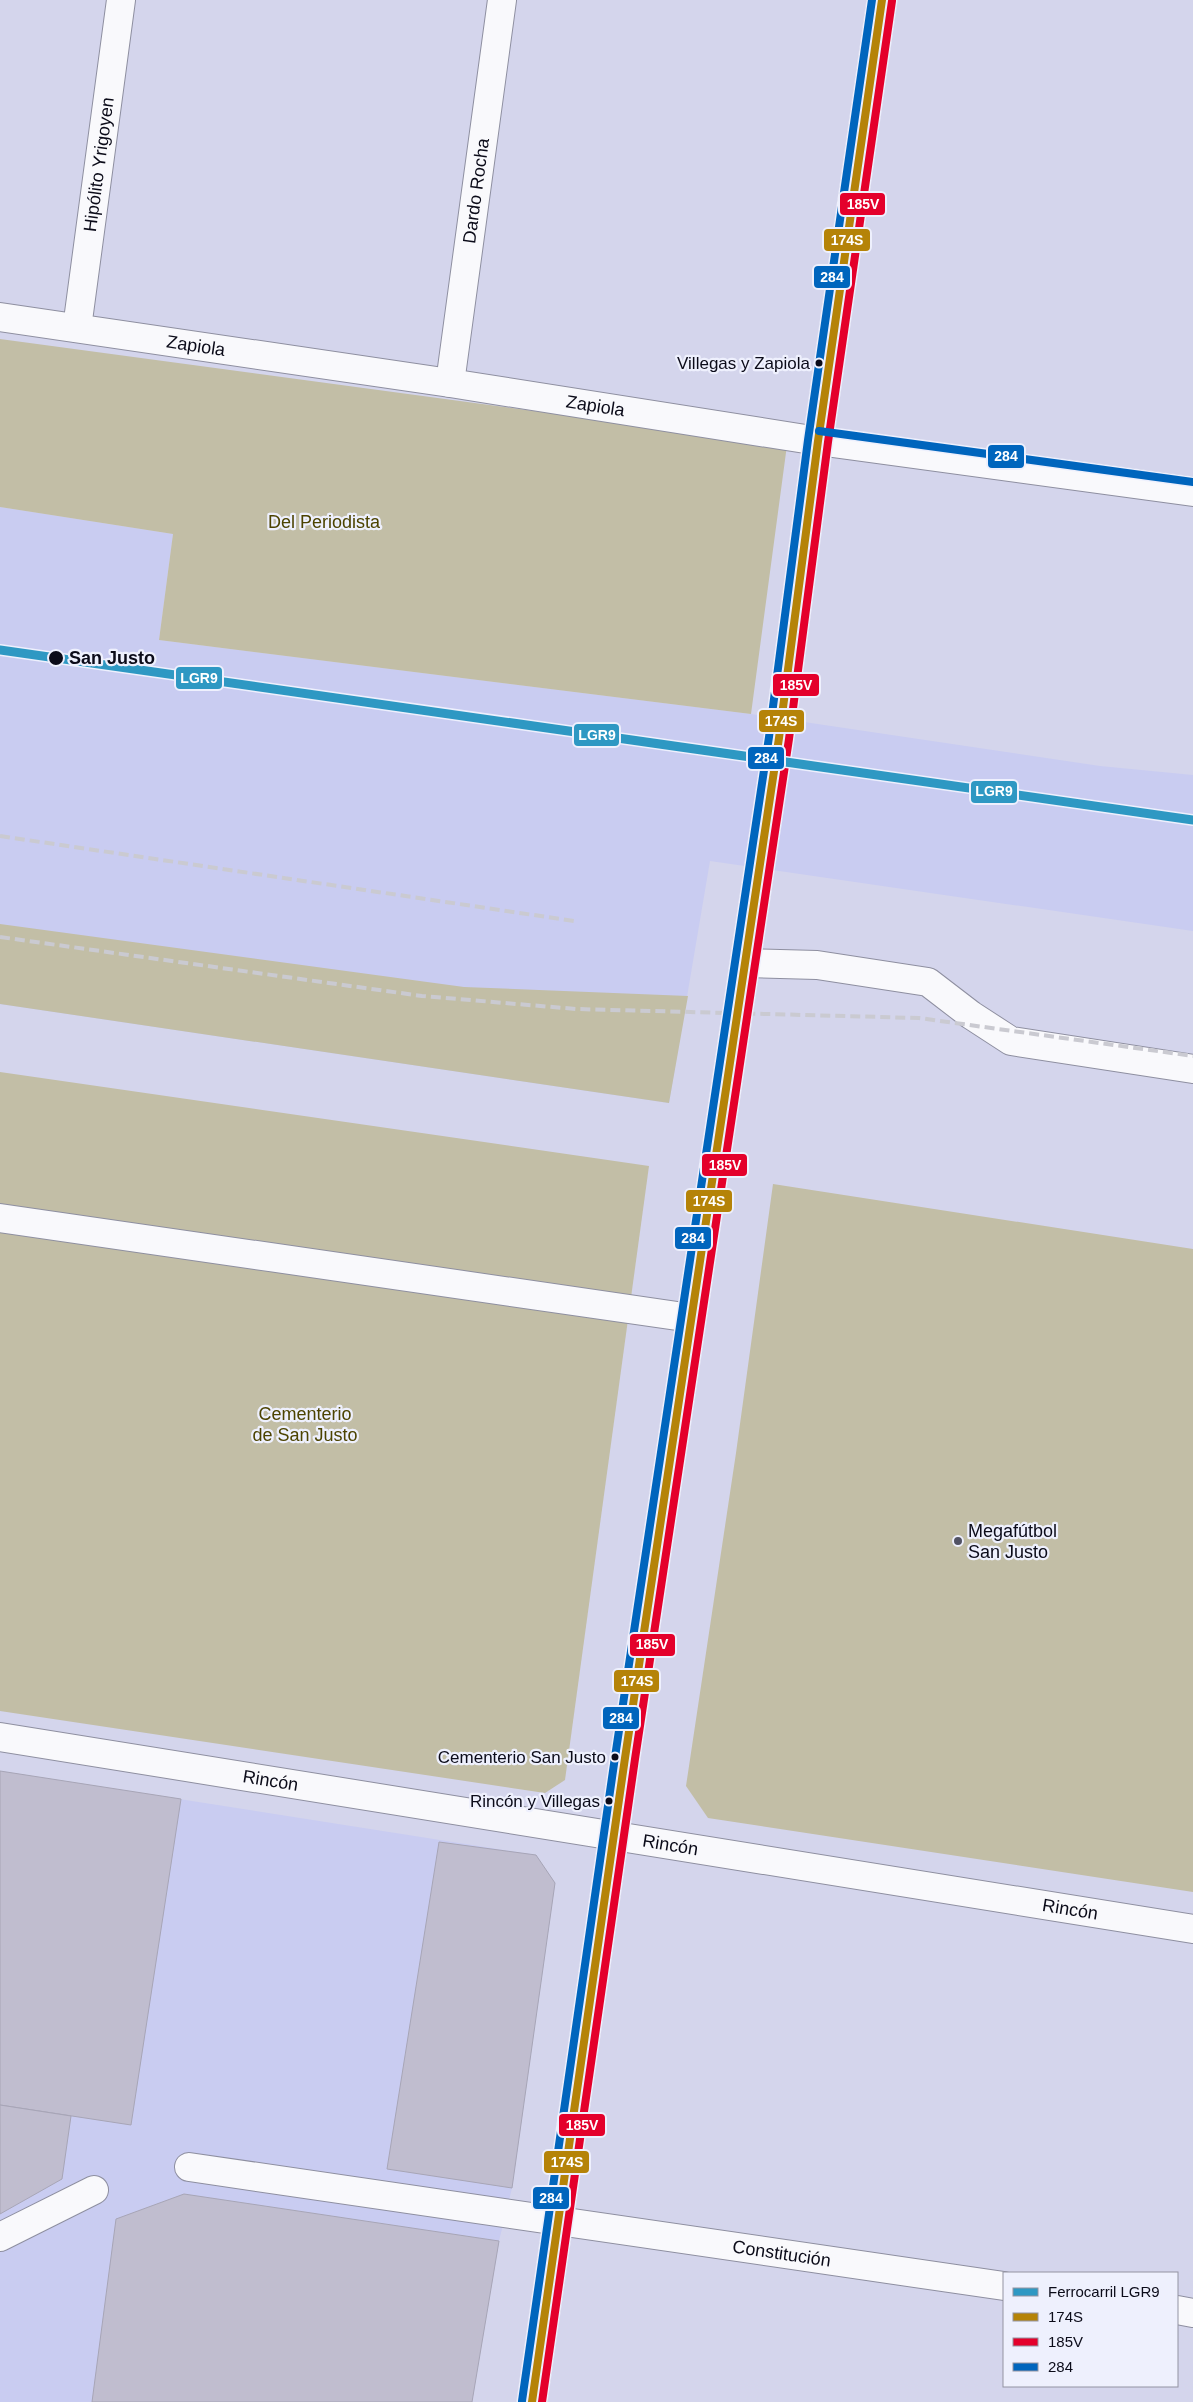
<svg xmlns="http://www.w3.org/2000/svg" width="1193" height="2402" font-family="Arial,sans-serif">
  <style>
    .built { fill: #c9ccf1 }
    .green { fill: #c2bea6 }
    .building { fill: #c0bdcf; stroke: #a7a5b6 }
    .lines { fill: none; stroke-linecap: round; stroke-linejoin: round }
    .minor-casing { stroke: #8e8fa0; stroke-width: 30 }
    .minor { stroke: #f9f9fc; stroke-width: 28 }
    .rail { stroke: #cacad1; stroke-width: 4; stroke-dasharray: 10 5; stroke-linecap: butt }
    .bus-1-casing { stroke: #eef0fd; stroke-width: 11 }
    .bus-2-casing { stroke: #eef0fd; stroke-width: 11 }
    .bus-3-casing { stroke: #eef0fd; stroke-width: 11 }
    .bus-1 { stroke: #b58308; stroke-width: 8 }
    .bus-2 { stroke: #e4002b; stroke-width: 8 }
    .bus-3 { stroke: #0065bd; stroke-width: 8 }
    .rail-1-casing { stroke: #eef0fd; stroke-width: 12 }
    .rail-1 { stroke: #2e98c3; stroke-width: 9 }
    .bus-dot { fill: #0b0b19; stroke: #eef0fd; stroke-width: 2 }
    .poi-dot { fill: #515263; stroke: #eef0fd; stroke-width: 2 }
    .labels { text-anchor: middle; dominant-baseline: central; stroke-width: 4.5; stroke-linejoin: round; paint-order: stroke }
    .bus-label { font-size: 17px; fill: #0b0b19; stroke: #eef0fd; text-anchor: end }
    .street-label { font-size: 18px; fill: #0b0b19; stroke: #eef0fd }
    .park-label { font-size: 18px; fill: #4c4300; stroke: #eef0fd }
    .stop-label { font-size: 18px; font-weight: bold; fill: #0b0b19; stroke: #eef0fd; text-anchor: start }
    .poi-label { font-size: 18px; fill: #0b0b19; stroke: #eef0fd; text-anchor: start }
    .line-badge { stroke: #eef0fd; stroke-width: 2 }
    .badge-label { font-size: 14px; text-anchor: middle; font-weight: bold; fill: #fff }
  </style>
  <rect width="100%" height="100%" fill="#d4d5ec"/>
  <g class="built">
    <polygon points="0,507 173,534 159,640 751,714 1100,766 1193,775 1193,931 710,861 669,1103 0,1004"/>
    <polygon points="0,1771 536,1855 555,1883 512,2188 499,2241 472,2402 0,2402"/>
  </g>
  <g class="green">
    <polygon points="0,339 787,445 751,714 159,640 173,534 0,507"/>
    <polygon points="0,924 464,987 688,996 669,1103 0,1004"/>
    <polygon points="0,1072 649,1166 565,1780 545,1793 0,1711"/>
    <polygon points="773,1184 1193,1249 1193,1892 708,1818 686,1786 736,1453"/>
  </g>
  <g class="building">
    <polygon points="0,1771 181,1799 131,2125 0,2105"/>
    <polygon points="439,1842 536,1855 555,1883 512,2188 387,2169"/>
    <polygon points="0,2105 71,2116 62,2179 0,2214"/>
    <polygon points="184,2194 499,2241 472,2402 92,2402 116,2219"/>
  </g>
  <g class="lines">
    <defs>
      <g id="minor">
        <path id="s1" d="M 0,317 L 450,383 L 818,441 L 1193,492"/>
        <path id="s2" d="M 77,328 L 121,0"/>
        <path id="s3" d="M 450,383 L 502,0"/>
        <polyline points="745,963 817,965 928,982 971,1015 1011,1041 1193,1069"/>
        <polyline points="0,1218 691,1318"/>
        <path id="s4" d="M 0,1737 L 1193,1929"/>
        <path id="s5" d="M 189,2167 L 1004,2286"/>
        <polyline points="0,2237 94,2190"/>
        <polyline points="1177,2310 1193,2313"/>
        <polyline points="532,2402 625,1758 779,738 818,441 882,0"/>
      </g>
    </defs>
    <use href="#minor" class="minor-casing"/>
    <use href="#minor" class="minor"/>
    <g class="rail">
      <polyline points="0,836 574,921"/>
      <polyline points="0,937 422,996 576,1009 919,1018 1193,1056"/>
    </g>
    <defs>
      <polyline id="bus-1" points="532,2402 625,1758 779,738 818,441 882,0"/>
      <polyline id="bus-2" points="542,2402 635,1759 789,739 828,442 892,1"/>
      <g id="bus-3">
        <polyline points="819,431 1193,482"/>
        <polyline points="522,2401 615,1757 769,737 808,440 872,0"/>
      </g>
    </defs>
    <use href="#bus-1" class="bus-1-casing"/>
    <use href="#bus-2" class="bus-2-casing"/>
    <use href="#bus-3" class="bus-3-casing"/>
    <use href="#bus-1" class="bus-1"/>
    <use href="#bus-2" class="bus-2"/>
    <use href="#bus-3" class="bus-3"/>
    <defs>
      <polyline id="rail-1" points="0,650 1193,820"/>
    </defs>
    <use href="#rail-1" class="rail-1-casing"/>
    <use href="#rail-1" class="rail-1"/>
  </g>
  <g class="bus-dot">
    <circle cx="819" cy="363" r="4.5"/>
    <circle cx="56" cy="658" r="8"/>
    <circle cx="615" cy="1757" r="4.5"/>
    <circle cx="609" cy="1801" r="4.5"/>
  </g>
  <circle class="poi-dot" cx="958" cy="1541" r="5"/>
  <g class="labels">
    <g class="bus-label">
      <text x="810" y="363">Villegas y Zapiola</text>
      <text x="606" y="1757">Cementerio San Justo</text>
      <text x="600" y="1801">Rincón y Villegas</text>
    </g>
    <g class="street-label">
      <text stroke="none"><textPath href="#s2" startOffset="165">Hipólito Yrigoyen</textPath></text>
      <text stroke="none"><textPath href="#s3" startOffset="194">Dardo Rocha</textPath></text>
      <text stroke="none"><textPath href="#s1" startOffset="198">Zapiola</textPath></text>
      <text stroke="none"><textPath href="#s1" startOffset="602">Zapiola</textPath></text>
      <text stroke="none"><textPath href="#s4" startOffset="274">Rincón</textPath></text>
      <text stroke="none"><textPath href="#s4" startOffset="679">Rincón</textPath></text>
      <text stroke="none"><textPath href="#s4" startOffset="1084">Rincón</textPath></text>
      <text stroke="none"><textPath href="#s5" startOffset="599">Constitución</textPath></text>
    </g>
    <g class="park-label">
      <text x="324" y="522">Del Periodista</text>
      <text x="305" y="1414">Cementerio<tspan x="305" dy="21">de San Justo</tspan></text>
    </g>
    <g class="stop-label">
      <text x="69" y="658">San Justo</text>
    </g>
    <g class="poi-label">
      <text x="968" y="1531">Megafútbol<tspan x="968" dy="21">San Justo</tspan></text>
    </g>
  </g>
  <g class="line-badge">
    <rect x="839" y="192" width="47" height="24" rx="5" fill="#e4002b"/>
    <rect x="823" y="228" width="48" height="24" rx="5" fill="#b58308"/>
    <rect x="813" y="265" width="38" height="24" rx="5" fill="#0065bd"/>
    <rect x="987" y="444" width="38" height="25" rx="5" fill="#0065bd"/>
    <rect x="175" y="666" width="48" height="24" rx="5" fill="#2e98c3"/>
    <rect x="772" y="673" width="48" height="24" rx="5" fill="#e4002b"/>
    <rect x="758" y="709" width="47" height="24" rx="5" fill="#b58308"/>
    <rect x="573" y="723" width="47" height="24" rx="5" fill="#2e98c3"/>
    <rect x="747" y="746" width="38" height="24" rx="5" fill="#0065bd"/>
    <rect x="970" y="780" width="48" height="24" rx="5" fill="#2e98c3"/>
    <rect x="701" y="1153" width="47" height="24" rx="5" fill="#e4002b"/>
    <rect x="685" y="1189" width="48" height="24" rx="5" fill="#b58308"/>
    <rect x="674" y="1226" width="38" height="24" rx="5" fill="#0065bd"/>
    <rect x="629" y="1633" width="47" height="24" rx="5" fill="#e4002b"/>
    <rect x="613" y="1669" width="47" height="24" rx="5" fill="#b58308"/>
    <rect x="602" y="1706" width="38" height="24" rx="5" fill="#0065bd"/>
    <rect x="558" y="2113" width="48" height="24" rx="5" fill="#e4002b"/>
    <rect x="543" y="2150" width="47" height="24" rx="5" fill="#b58308"/>
    <rect x="532" y="2186" width="38" height="24" rx="5" fill="#0065bd"/>
  </g>
  <g class="badge-label">
    <text x="863" y="209">185V</text>
    <text x="847" y="245">174S</text>
    <text x="832" y="282">284</text>
    <text x="1006" y="461">284</text>
    <text x="199" y="683">LGR9</text>
    <text x="796" y="690">185V</text>
    <text x="781" y="726">174S</text>
    <text x="597" y="740">LGR9</text>
    <text x="766" y="763">284</text>
    <text x="994" y="796">LGR9</text>
    <text x="725" y="1170">185V</text>
    <text x="709" y="1206">174S</text>
    <text x="693" y="1243">284</text>
    <text x="652" y="1649">185V</text>
    <text x="637" y="1686">174S</text>
    <text x="621" y="1723">284</text>
    <text x="582" y="2130">185V</text>
    <text x="567" y="2167">174S</text>
    <text x="551" y="2203">284</text>
  </g>
  <rect x="1003" y="2272" width="175" height="115" fill="#eef0fd" stroke="#9394a2"/>
  <rect x="1013" y="2288" width="25" height="8" fill="#2e98c3" stroke="#9394a2"/>
  <text x="1048" y="2297" font-size="15" fill="#0b0b19">Ferrocarril LGR9</text>
  <rect x="1013" y="2313" width="25" height="8" fill="#b58308" stroke="#9394a2"/>
  <text x="1048" y="2322" font-size="15" fill="#0b0b19">174S</text>
  <rect x="1013" y="2338" width="25" height="8" fill="#e4002b" stroke="#9394a2"/>
  <text x="1048" y="2347" font-size="15" fill="#0b0b19">185V</text>
  <rect x="1013" y="2363" width="25" height="8" fill="#0065bd" stroke="#9394a2"/>
  <text x="1048" y="2372" font-size="15" fill="#0b0b19">284</text>
</svg>
